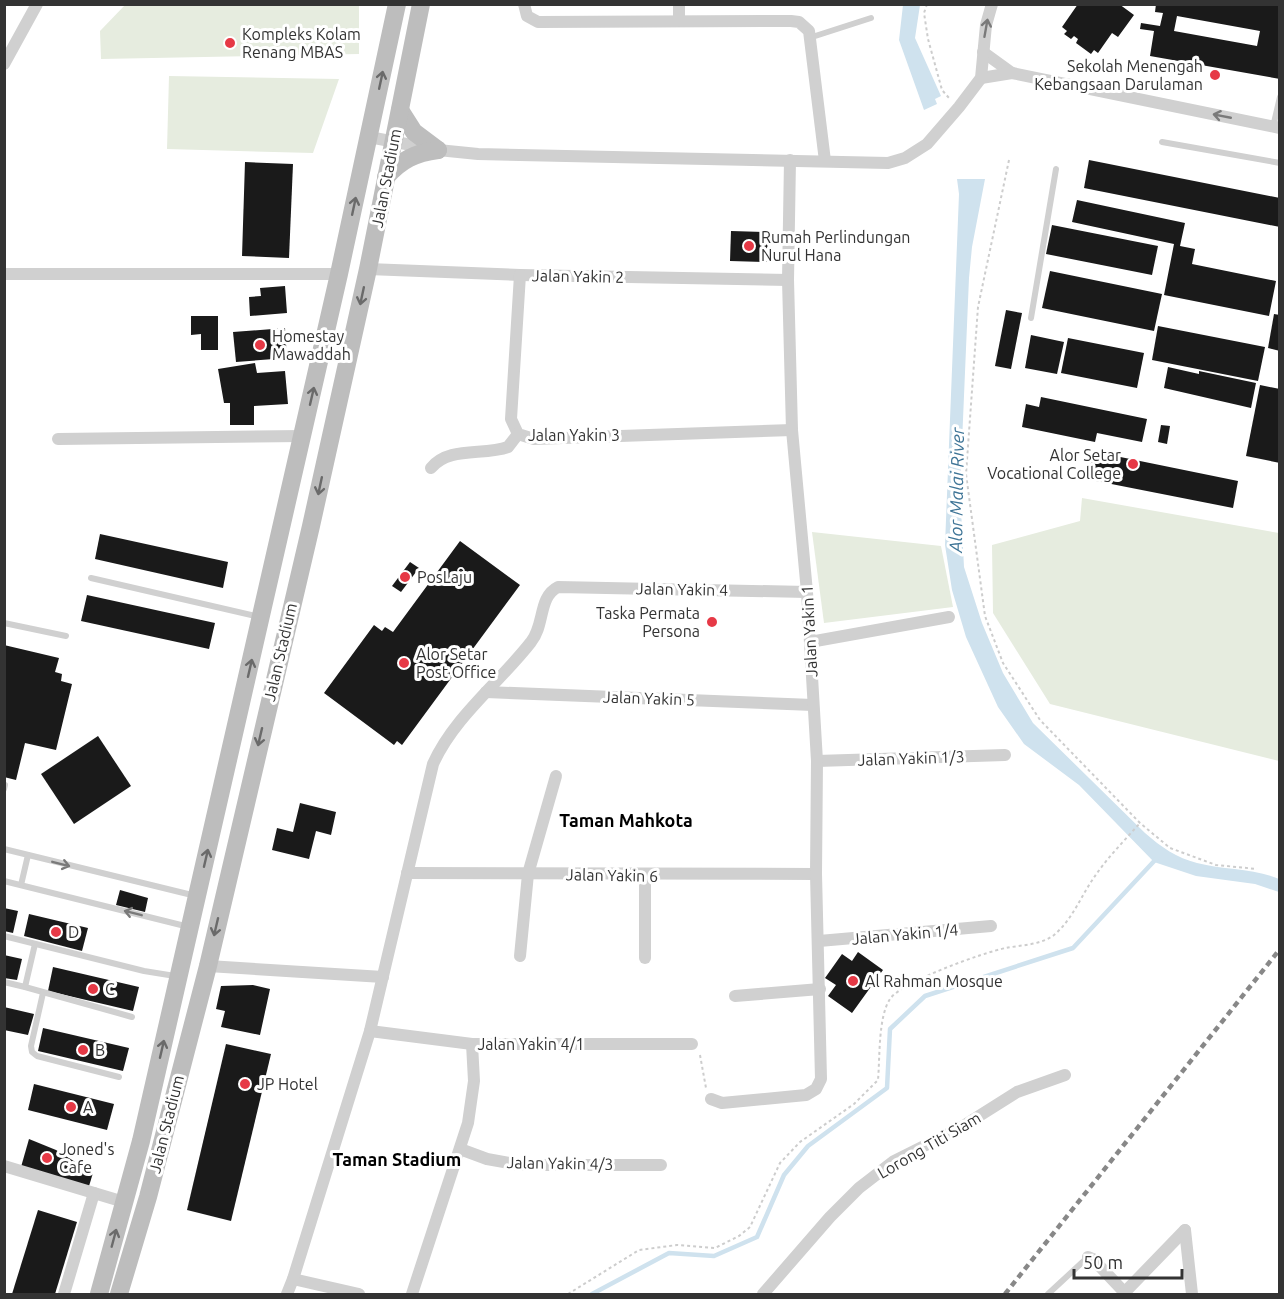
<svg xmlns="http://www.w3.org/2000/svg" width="1284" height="1299" font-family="Ubuntu,sans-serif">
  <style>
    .green { fill: #e6ecdf }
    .water { fill: #cfe2ee }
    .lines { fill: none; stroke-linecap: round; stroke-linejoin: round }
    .stream { stroke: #cfe2ee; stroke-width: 4.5 }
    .building { fill: #1a1a1a; fill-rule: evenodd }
    .path { stroke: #cdcdcd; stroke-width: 2; stroke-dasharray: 3 3; stroke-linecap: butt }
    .service { stroke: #d0d0d0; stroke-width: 6 }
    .minor { stroke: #d0d0d0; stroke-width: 12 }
    .secondary { stroke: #bdbdbd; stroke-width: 18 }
    .rail { stroke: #888; stroke-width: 4.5; stroke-dasharray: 6 4.5; stroke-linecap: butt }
    .oneway { stroke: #7a7a7a }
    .oneway2 { stroke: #6a6a6a }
    .poi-dot { fill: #e63946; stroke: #fff; stroke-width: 2 }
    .labels { text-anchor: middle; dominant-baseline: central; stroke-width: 6; stroke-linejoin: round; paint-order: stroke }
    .poi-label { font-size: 16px; fill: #333; stroke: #fff; text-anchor: start }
    .street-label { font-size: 16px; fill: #333; stroke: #fff }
    .water-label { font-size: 18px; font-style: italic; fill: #3f7597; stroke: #fff }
    .neighbourhood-label { font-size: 18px; font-weight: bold; fill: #000; stroke: #fff }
  </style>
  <rect width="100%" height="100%" fill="#fff"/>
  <g class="green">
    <polygon points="126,4 359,5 359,54 101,59 100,31"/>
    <polygon points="169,76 339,79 313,153 167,149"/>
    <polygon points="1082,498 1279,533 1279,761 1050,704 993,613 992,545 1080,521"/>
    <polygon points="812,532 941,546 953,607 824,623"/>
  </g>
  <g class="water">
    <polygon points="903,5 920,5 915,38 941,96 935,99 937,104 924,110 899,40"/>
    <path d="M 957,179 L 985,179 L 972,247 L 969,278 L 960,490 L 964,567 L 982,623 L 1003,673 L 1033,723 L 1145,833 C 1161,847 1177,858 1197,863 C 1224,870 1253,868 1279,879 L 1279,892 L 1255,884 L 1196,876 L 1154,862 L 1079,785 L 1024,744 L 998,707 L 966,637 L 952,590 L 945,545 L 959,194 Z"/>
  </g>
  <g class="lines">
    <polyline class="stream" points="592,1294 669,1253 714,1256 757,1237 784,1175 808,1146 887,1088 890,1029 925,996 1073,948 1157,858"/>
  </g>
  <g class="building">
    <polygon points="1078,4 1119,4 1134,15 1118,37 1112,33 1098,53 1094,50 1091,54 1076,43 1078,39 1074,36 1071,39 1064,34 1067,31 1062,27"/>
    <path d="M 1156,4 L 1280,4 L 1280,79 L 1150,56 L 1154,31 L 1140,29 L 1141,23 L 1160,26 L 1163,13 L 1155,12 ZM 1177,16 L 1260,31 L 1257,46 L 1174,31 Z"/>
    <polygon points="1089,160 1280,198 1280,227 1084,188"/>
    <polygon points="245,162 293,164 289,258 242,256"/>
    <polygon points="1077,200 1185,223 1180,246 1195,249 1192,264 1276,281 1269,316 1164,295 1174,244 1072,222"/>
    <polygon points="1052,225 1158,246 1152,275 1046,254"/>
    <polygon points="731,231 768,232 767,262 730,261"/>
    <polygon points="1050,271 1162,294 1154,331 1042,308"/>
    <polygon points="285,286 287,313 250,316 249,297 261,296 260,288"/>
    <polygon points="1006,310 1022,313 1011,369 995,366"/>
    <polygon points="1274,314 1280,315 1280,351 1268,348"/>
    <polygon points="191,316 218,316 218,350 201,350 201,334 191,335"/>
    <polygon points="1158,326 1265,347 1258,381 1152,360"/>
    <polygon points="285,328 287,358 236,362 233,332"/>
    <polygon points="1031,335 1064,342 1057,374 1025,368"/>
    <polygon points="1068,338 1144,353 1137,388 1061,373"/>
    <polygon points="255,363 257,373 285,371 288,404 254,406 254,425 230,425 230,403 224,403 218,369"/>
    <polygon points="1168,367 1199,374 1199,371 1256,383 1251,408 1164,388"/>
    <polygon points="1260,385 1280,389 1280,463 1246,456"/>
    <polygon points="1041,397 1147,419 1142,442 1097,433 1095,442 1022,427 1026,404 1039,407"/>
    <polygon points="1161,425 1170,426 1167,444 1158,442"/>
    <polygon points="1091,451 1238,481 1233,508 1086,479"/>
    <polygon points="100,534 228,562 223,588 95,559"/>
    <polygon points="460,541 520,585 402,745 397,741 394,745 324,693 374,625 382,631 385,627 393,632"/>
    <polygon points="410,562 419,568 401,592 392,586"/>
    <polygon points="87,595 215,623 209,649 81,621"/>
    <polygon points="4,645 59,658 55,672 62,674 61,681 72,684 56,750 25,743 16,780 4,777 6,738 4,738"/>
    <polygon points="98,736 131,786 74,824 41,774"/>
    <polygon points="300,803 336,812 331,835 316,831 309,859 272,850 277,828 293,832"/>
    <polygon points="120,890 148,898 145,912 116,905"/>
    <polygon points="4,908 18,911 13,933 4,931"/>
    <polygon points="29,914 88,928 82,951 24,936"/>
    <polygon points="858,952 883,970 852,1013 828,996 836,985 825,978 842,954 852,961"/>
    <polygon points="4,955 22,959 17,980 4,978"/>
    <polygon points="53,967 139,987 133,1011 48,991"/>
    <polygon points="253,985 270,989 260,1035 221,1027 225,1011 216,1009 221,986"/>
    <polygon points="4,1007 34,1014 28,1035 4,1030"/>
    <polygon points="43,1028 129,1048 123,1071 38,1051"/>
    <polygon points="226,1044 271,1054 231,1221 187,1210"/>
    <polygon points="34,1084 114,1104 107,1130 28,1110"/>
    <polygon points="29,1139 56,1150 93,1173 89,1186 21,1167"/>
    <polygon points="38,1210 77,1222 55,1294 12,1294"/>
  </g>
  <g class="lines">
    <g class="path">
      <polyline points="927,4 924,13 928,39 942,90 949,98"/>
      <polyline points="1009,160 978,307 966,474 985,616 1003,663 1040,720 1140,823 1170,848 1216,865 1257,869"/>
      <polyline points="700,1055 706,1088"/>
      <path d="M 568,1294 L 639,1250 L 677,1245 L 715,1248 L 739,1236 L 750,1227 L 780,1163 L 800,1142 L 854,1104 L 878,1080 C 880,1058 878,1017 890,999 C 901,982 984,952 1006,948 C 1021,945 1041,945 1054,935 C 1072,920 1080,898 1093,879 C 1106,859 1124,841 1140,823"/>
    </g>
    <g class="service">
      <polyline points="809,38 871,18"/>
      <polyline points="1273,127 1280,97"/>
      <polyline points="1162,142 1280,163"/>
      <polyline points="1031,318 1056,169"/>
      <polyline points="91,578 260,617"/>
      <polyline points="4,623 66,636"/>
      <polyline points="4,789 5,785"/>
      <polyline points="4,849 196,896"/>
      <polyline points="4,881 189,927"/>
      <polyline points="21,885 28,855"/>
      <polyline points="4,936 144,971 175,976"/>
      <polyline points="4,982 25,987 35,944"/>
      <polyline points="25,987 132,1017"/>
      <polyline points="43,993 31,1046 32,1052 37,1056 119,1077"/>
      <polyline points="1048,1294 1088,1257"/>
    </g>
    <g class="minor">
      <polyline points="524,4 527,16 538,22 791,21 799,22 809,31 825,161"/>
      <polyline points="679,21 679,4"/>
      <polyline points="983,52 1012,73"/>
      <polyline points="4,64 37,4"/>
      <polyline points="981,78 1012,73 1280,128"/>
      <polyline points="369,137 438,150 478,154 888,163 905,158 927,144 959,107 981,78 986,25 992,4"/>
      <polyline points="368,269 520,275 788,280"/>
      <polyline points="4,274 339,274"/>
      <polyline points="520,275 511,419 518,434 534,439 792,430"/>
      <polyline points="58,439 303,436"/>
      <path d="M 431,468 C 449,446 483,456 508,447 L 518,434"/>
      <polyline points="810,642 949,617"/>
      <polyline points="486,692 813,705"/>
      <polyline points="817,761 1005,755"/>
      <polyline points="407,873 816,874"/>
      <polyline points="819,941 991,926"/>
      <polyline points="520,956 528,874 556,776"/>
      <polyline points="645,958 645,875"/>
      <polyline points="208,966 383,977"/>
      <polyline points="735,996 820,989"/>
      <polyline points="370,1031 472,1044 692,1044"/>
      <polyline points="711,1099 722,1103 806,1095 816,1089 821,1079 816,874 817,761 807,592 792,430 788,280 790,160"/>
      <polyline points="460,1149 487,1159 520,1165 661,1165"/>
      <polyline points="4,1166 124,1202"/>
      <polyline points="1185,1230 1192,1294"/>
      <polyline points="1088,1257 1093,1259 1126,1294"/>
      <polyline points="293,1279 359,1294"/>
      <polyline points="1124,1293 1185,1230"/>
      <polyline points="64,1294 94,1193"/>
      <path d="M 287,1294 L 293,1279 L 370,1031 L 433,764 C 454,717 500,682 531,642 C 545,625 538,597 558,587 L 807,592"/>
      <polyline points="412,1294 468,1123 474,1081 472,1044"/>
      <polyline points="763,1294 830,1217 859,1188 894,1161 960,1128 1017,1092 1065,1075"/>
    </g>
    <g class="secondary">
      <polyline points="400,110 414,132 438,150"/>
      <path d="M 386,177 C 401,160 415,153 438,150"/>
      <polyline points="99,1294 141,1141 339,274 397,4"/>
      <polyline points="119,1294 148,1197 208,966 311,526 368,269 421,4"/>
    </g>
    <polyline class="rail" points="1005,1294 1280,949"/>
  </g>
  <defs><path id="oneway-shaft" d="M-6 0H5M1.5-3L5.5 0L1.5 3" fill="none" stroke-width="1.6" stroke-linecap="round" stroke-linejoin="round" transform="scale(1.5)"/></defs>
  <g class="oneway">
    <use href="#oneway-shaft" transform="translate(986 28) rotate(-80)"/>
    <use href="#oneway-shaft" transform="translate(1222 116) rotate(-169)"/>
    <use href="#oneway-shaft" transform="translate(61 864) rotate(14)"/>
    <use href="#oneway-shaft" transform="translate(133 913) rotate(-166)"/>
  </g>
  <g class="oneway2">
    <use href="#oneway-shaft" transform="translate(381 80) rotate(-78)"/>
    <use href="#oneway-shaft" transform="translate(354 206) rotate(-78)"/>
    <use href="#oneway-shaft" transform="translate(362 296) rotate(102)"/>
    <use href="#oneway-shaft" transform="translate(312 396) rotate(-77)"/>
    <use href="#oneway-shaft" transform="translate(320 486) rotate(102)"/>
    <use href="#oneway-shaft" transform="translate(250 668) rotate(-77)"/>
    <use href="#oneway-shaft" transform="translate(260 737) rotate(103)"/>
    <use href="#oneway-shaft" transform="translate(206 858) rotate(-77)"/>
    <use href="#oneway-shaft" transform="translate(216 927) rotate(103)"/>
    <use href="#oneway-shaft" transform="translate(162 1049) rotate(-77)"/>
    <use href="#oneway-shaft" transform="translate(114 1238) rotate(-75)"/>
  </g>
  <g class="poi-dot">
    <circle cx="230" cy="43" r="6"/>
    <circle cx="1215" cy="75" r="6"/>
    <circle cx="749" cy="246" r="6"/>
    <circle cx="260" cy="345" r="6"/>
    <circle cx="1133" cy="464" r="6"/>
    <circle cx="405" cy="577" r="6"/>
    <circle cx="712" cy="622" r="6"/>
    <circle cx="404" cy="663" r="6"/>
    <circle cx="56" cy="932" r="6"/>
    <circle cx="853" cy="981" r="6"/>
    <circle cx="93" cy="989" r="6"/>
    <circle cx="83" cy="1050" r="6"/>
    <circle cx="245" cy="1084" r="6"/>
    <circle cx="71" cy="1107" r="6"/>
    <circle cx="47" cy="1158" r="6"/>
  </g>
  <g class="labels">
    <g class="poi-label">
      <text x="242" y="34">Kompleks Kolam<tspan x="242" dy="18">Renang MBAS</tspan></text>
      <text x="1203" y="66" text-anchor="end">Sekolah Menengah<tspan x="1203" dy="18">Kebangsaan Darulaman</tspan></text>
      <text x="761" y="237">Rumah Perlindungan<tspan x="761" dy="18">Nurul Hana</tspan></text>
      <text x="272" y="336">Homestay<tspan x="272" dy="18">Mawaddah</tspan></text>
      <text x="1121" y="455" text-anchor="end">Alor Setar<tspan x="1121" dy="18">Vocational College</tspan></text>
      <text x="417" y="577">PosLaju</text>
      <text x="700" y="613" text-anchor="end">Taska Permata<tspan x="700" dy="18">Persona</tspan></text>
      <text x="416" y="654">Alor Setar<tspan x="416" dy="18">Post Office</tspan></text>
      <text x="68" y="932">D</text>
      <text x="865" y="981">Al Rahman Mosque</text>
      <text x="105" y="989">C</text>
      <text x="95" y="1050">B</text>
      <text x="257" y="1084">JP Hotel</text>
      <text x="83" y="1107">A</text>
      <text x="59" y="1149">Joned's<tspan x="59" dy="18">Cafe</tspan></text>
    </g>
    <g class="street-label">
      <text transform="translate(386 178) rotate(-79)">Jalan Stadium</text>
      <text transform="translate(578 276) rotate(1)">Jalan Yakin 2</text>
      <text x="574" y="435">Jalan Yakin 3</text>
      <text transform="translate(682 589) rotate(1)">Jalan Yakin 4</text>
      <text transform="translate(809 631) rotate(-93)">Jalan Yakin 1</text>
      <text transform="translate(280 652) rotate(-77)">Jalan Stadium</text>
      <text transform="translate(649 698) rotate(2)">Jalan Yakin 5</text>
      <text transform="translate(911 758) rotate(-2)">Jalan Yakin 1/3</text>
      <text transform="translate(612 875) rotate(1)">Jalan Yakin 6</text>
      <text transform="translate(905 934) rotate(-5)">Jalan Yakin 1/4</text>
      <text x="531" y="1044">Jalan Yakin 4/1</text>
      <text transform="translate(166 1124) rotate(-76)">Jalan Stadium</text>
      <text transform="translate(929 1145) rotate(-30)">Lorong Titi Siam</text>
      <text transform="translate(560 1163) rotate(1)">Jalan Yakin 4/3</text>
    </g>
    <g class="water-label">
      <text transform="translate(956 490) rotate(-89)">Alor Malai River</text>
    </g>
    <g class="neighbourhood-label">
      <text x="626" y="820">Taman Mahkota</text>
      <text x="397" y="1159">Taman Stadium</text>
    </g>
  </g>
  <rect width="1284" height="1299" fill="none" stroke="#333333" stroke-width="12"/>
  <path d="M1074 1269v9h108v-9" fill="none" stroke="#333333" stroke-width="3"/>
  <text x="1083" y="1269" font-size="18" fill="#333333" stroke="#ffffff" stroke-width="4.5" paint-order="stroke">50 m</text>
</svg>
